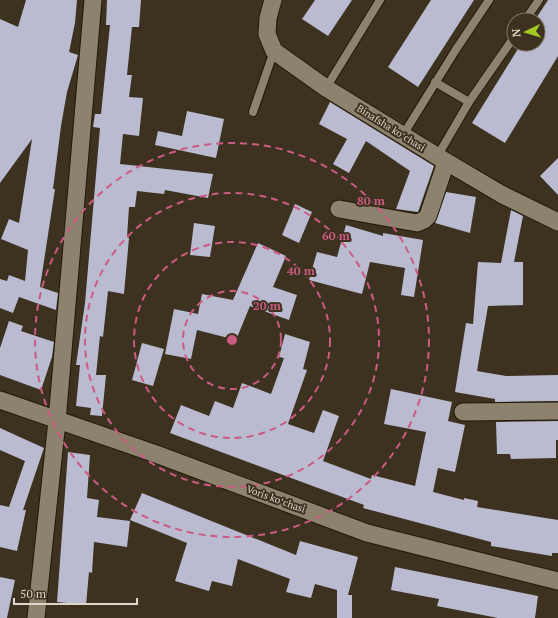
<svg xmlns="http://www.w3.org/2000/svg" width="558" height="618" font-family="'PT Serif',serif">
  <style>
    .building { fill: #babad1 }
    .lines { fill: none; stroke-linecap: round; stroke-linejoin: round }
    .lane-casing { stroke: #221908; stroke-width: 10 }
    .street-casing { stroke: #221908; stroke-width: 19 }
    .lane { stroke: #8d826d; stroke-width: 8 }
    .street { stroke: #8d826d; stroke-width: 17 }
    .ring { fill: none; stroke: #cb5b82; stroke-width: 2; stroke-dasharray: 7 5 }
    .labels { text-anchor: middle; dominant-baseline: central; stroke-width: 4; stroke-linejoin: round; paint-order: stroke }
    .street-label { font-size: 10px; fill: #ddd7cb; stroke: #3c321f }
    .centre { fill: #cb5b82; stroke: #3c321f; stroke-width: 2 }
    .ring-label { font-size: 12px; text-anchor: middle; font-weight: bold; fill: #cb5b82; stroke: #3c321f; stroke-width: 4; stroke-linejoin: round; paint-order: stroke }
  </style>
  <rect width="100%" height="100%" fill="#3c321f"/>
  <g class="building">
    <polygon points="26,0 77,0 75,23 69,52 78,55 67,92 61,126 53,189 55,189 40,287 58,293 56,310 19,297 13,313 0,308 0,279 7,281 9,275 25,281 28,250 1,239 9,219 19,223 32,139 0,183 0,19 18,27"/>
    <polygon points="107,0 141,0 139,27 132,27 127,75 132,75 129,97 143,98 139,136 123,134 120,164 213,174 208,198 165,190 164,194 137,191 135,207 129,207 127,237 129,238 124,294 108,291 103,337 100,336 96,375 106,375 102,416 90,415 91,408 76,406 80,365 76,365 85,303 100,128 93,127 95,114 101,114 110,25 106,25"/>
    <polygon points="315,0 352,0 328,36 302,19"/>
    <polygon points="431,0 474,0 418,87 388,67"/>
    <polygon points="548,0 558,0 558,56 505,143 472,123 521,44 538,44 538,20 535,20"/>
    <polygon points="330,102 434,166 418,212 396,209 410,171 366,141 349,173 333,164 347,139 319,124"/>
    <polygon points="187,111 224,119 216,158 155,145 158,131 182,136"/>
    <polygon points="558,158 558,195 540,176"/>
    <polygon points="446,192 476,197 470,233 435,223"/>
    <polygon points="295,204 312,212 299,243 282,235"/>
    <polygon points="511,210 523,216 514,262 523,262 523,305 488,306 477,371 506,376 558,375 558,401 495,402 495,399 455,392 466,323 473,324 478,262 501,263"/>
    <polygon points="194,223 215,226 210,257 190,255"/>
    <polygon points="346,225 383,236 383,233 423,240 414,297 401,295 405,268 370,262 362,294 309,280 317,252 337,257"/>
    <polygon points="258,243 286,256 273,287 297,295 289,320 250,306 236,340 197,330 191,359 165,354 174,309 198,314 202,294 233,300"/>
    <polygon points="9,321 23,326 21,331 54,342 52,357 41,390 0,375 0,348"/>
    <polygon points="285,334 310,342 303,369 307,370 288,424 314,433 323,410 339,416 323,461 371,479 372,475 415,486 426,432 384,424 391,389 452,402 448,421 465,425 455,472 438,468 433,492 464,500 464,498 478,501 477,507 558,520 558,553 552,553 552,556 491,546 491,542 363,508 364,505 170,433 181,405 209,416 215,401 233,408 242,383 271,394 284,358 279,357"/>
    <polygon points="142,343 164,349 153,386 132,380"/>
    <polygon points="558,421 558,440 556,440 556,458 511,459 510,454 497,454 496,422"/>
    <polygon points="0,428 44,448 23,510 26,510 17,551 0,547 0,505 9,507 25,461 0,450"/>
    <polygon points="68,452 90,455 87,498 99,500 97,517 130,521 127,547 94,542 92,573 89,572 86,605 57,602"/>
    <polygon points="142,493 296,555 300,541 358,557 348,595 352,595 352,618 337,618 337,590 315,584 311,598 286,592 290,579 238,559 232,586 212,581 209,591 175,581 187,543 130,520"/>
    <polygon points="395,567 538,596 535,618 498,618 437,606 439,599 391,590"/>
    <polygon points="0,577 15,580 7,618 0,618"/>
  </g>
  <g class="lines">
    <defs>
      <g id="lane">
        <polyline points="525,20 539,0"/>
        <polyline points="435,82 469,102"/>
        <polyline points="326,88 380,0"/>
        <polyline points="253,112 274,51"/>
        <polyline points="403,135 455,51 489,0"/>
        <polyline points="440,158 441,150 469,102 514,37"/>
      </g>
      <g id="street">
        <polyline points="273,0 268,18 267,34 274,51 326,88 440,158 501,194 558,222"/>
        <polyline points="339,209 417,223 424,220 428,216 446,162"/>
        <polyline points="0,400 156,454 367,533 558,581"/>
        <polyline points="463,412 558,411"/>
        <polyline points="36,618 57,421 93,0"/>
      </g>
    </defs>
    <use href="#lane" class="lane-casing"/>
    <use href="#street" class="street-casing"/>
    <use href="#lane" class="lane"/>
    <use href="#street" class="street"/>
  </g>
  <g class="ring">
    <circle cx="232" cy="340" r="49"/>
    <circle cx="232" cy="340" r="98"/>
    <circle cx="232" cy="340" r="147"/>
    <circle cx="232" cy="340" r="197"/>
  </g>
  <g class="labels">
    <g class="street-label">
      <text transform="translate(391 128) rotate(32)">Binafsha koʻchasi</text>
      <text transform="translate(276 499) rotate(20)">Voris koʻchasi</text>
    </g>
  </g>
  <circle cx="232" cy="340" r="6" class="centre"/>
  <g class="ring-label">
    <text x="371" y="205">80 m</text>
    <text x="336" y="240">60 m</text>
    <text x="301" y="275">40 m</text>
    <text x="267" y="310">20 m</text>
  </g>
  <g transform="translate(526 32) rotate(265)"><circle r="19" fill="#3c321f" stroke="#7c7464"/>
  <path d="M0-3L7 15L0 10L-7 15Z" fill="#a3c927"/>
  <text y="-6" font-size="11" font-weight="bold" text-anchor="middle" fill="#ddd7cb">N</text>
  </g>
  <path d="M14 598v6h123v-6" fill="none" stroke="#ddd7cb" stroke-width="2"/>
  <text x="20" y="598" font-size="12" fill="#ddd7cb" stroke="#3c321f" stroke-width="3" paint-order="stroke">50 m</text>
</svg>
